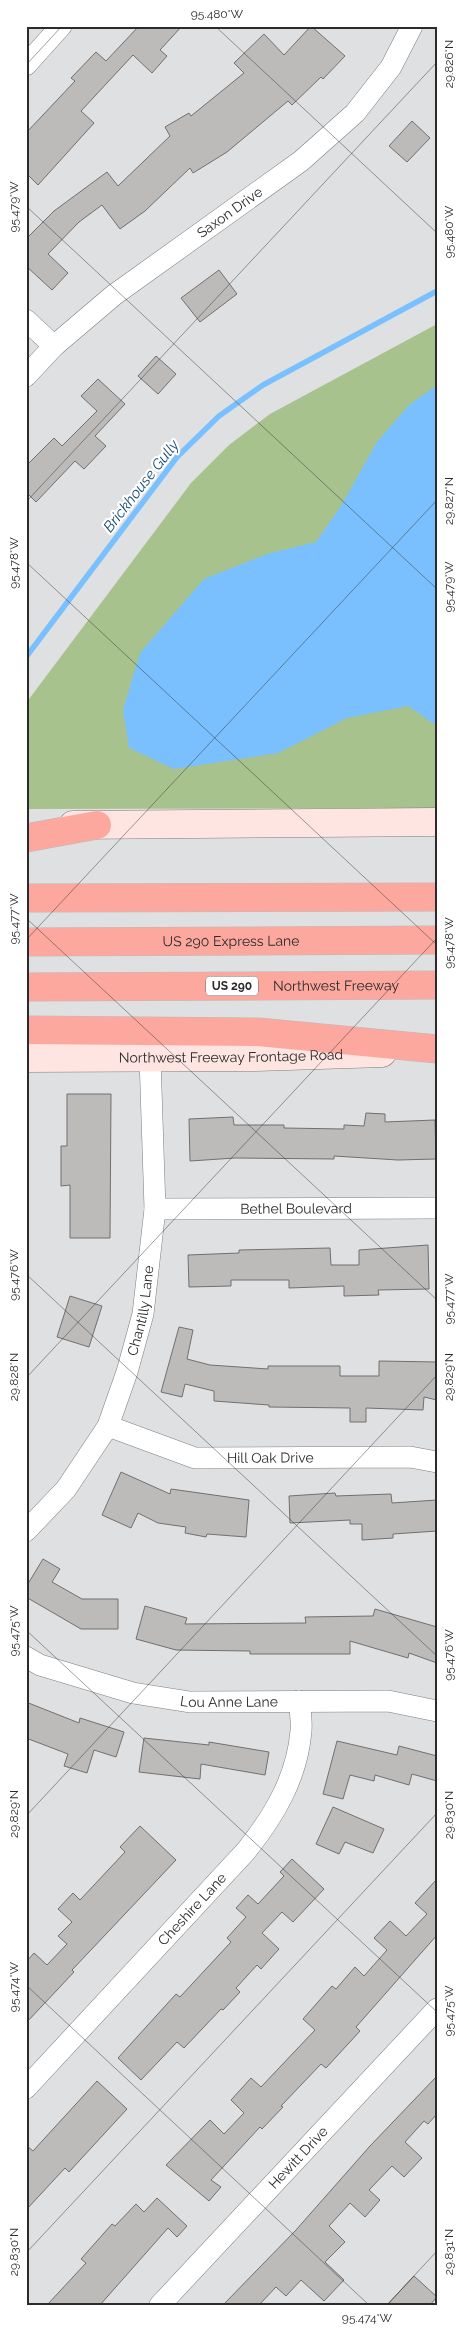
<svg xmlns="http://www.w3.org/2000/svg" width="463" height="2331" font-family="Raleway,sans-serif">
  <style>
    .green { fill: #a8c28d }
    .water { fill: #7ac0fe }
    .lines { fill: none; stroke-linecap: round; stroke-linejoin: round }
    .stream { stroke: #7ac0fe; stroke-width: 5.5 }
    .building { fill: #bdbbba; stroke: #71706f }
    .minor-casing { stroke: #7d7e80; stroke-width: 22 }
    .secondary-casing { stroke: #7d7e80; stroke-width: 29 }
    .motorway-casing { stroke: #bbb; stroke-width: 29 }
    .minor { stroke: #fff; stroke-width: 21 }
    .secondary { stroke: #fee5e2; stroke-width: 28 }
    .motorway { stroke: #fca89f; stroke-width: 28 }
    .ticks { fill: none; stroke: #2b2b2c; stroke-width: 1; stroke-opacity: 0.45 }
    .labels { text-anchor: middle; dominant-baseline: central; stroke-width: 4.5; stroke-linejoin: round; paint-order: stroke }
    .shield { fill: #fff; stroke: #6b6b6b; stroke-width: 1 }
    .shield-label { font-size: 12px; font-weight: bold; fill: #2b2b2c }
    .street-label { font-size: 14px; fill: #2b2b2c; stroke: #fff }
    .water-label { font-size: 15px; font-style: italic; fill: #174a71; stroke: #fff }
    .neatline { fill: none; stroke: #2b2b2c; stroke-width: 2 }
    .ticks-label { font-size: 12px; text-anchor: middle; fill: #2b2b2c }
  </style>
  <rect width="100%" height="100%" fill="#dfe0e2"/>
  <polygon class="green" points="437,324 437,808 26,809 26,703 191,483 229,445 270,414"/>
  <polygon class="water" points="437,385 437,726 408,706 347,718 278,753 174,769 129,748 123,710 140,653 204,579 267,554 316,542 341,506 377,442 409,405"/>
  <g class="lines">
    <polyline class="stream" points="26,657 177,457 219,416 263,385 437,291"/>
  </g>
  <g class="building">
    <polygon points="139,26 182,26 160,50 167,56 152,73 133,55 81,111 94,123 38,185 26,173 26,133 75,81 71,78 96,52 106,61"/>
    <polygon points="311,26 345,56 323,79 321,77 292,105 288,101 227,152 193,173 190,168 145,211 120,229 102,205 79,222 48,254 68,273 52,290 26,266 26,239 54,211 107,172 118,186 170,136 165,127 189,113 191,116 244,73 234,63 264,34 284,55"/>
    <polygon points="412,121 430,138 407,162 389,146"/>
    <polygon points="219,270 237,294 200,322 181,298"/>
    <polygon points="156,356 176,374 158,394 138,376"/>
    <polygon points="98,379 125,404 95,436 106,446 84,469 75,461 36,502 26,492 26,466 54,438 62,446 97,411 81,396"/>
    <polygon points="67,1094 111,1094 110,1238 70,1238 70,1185 61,1186 61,1146 67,1146"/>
    <polygon points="366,1113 385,1114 385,1122 435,1120 436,1159 398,1160 334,1156 334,1159 235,1158 190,1161 189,1119 233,1117 234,1125 284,1125 284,1128 344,1129 344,1125 364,1126"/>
    <polygon points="428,1245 429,1289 378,1290 379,1295 344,1296 344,1286 289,1288 289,1280 231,1280 231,1286 189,1287 188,1255 239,1253 239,1250 330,1248 331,1265 359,1265 359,1250"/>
    <polygon points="70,1296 102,1306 89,1347 57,1337"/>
    <polygon points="179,1327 193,1330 187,1359 210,1365 268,1369 268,1366 340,1366 340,1376 379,1376 379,1361 437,1362 437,1400 424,1397 423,1410 366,1408 366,1422 350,1422 350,1408 269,1407 269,1405 214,1401 214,1391 185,1384 182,1397 161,1392"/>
    <polygon points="121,1472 170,1494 171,1489 249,1500 246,1537 207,1534 206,1537 185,1533 186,1527 158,1523 138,1513 131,1528 102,1515"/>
    <polygon points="335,1493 336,1496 391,1494 392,1503 437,1500 437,1531 393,1534 393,1538 362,1540 362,1524 350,1524 350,1520 290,1523 289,1496"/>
    <polygon points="43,1559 60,1569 52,1582 82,1599 118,1599 118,1629 81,1629 26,1597 26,1587"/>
    <polygon points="145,1606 187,1618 185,1624 306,1623 305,1617 373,1616 375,1609 437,1627 437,1663 409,1653 408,1658 350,1641 350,1654 250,1654 250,1651 176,1650 136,1639"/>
    <polygon points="26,1702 79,1723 80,1718 124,1732 116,1757 94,1750 87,1773 64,1766 68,1754 26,1738"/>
    <polygon points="144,1738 209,1745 209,1742 269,1752 265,1775 201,1764 200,1779 139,1772"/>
    <polygon points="337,1741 397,1755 399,1746 437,1756 437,1781 412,1774 409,1785 375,1775 374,1781 350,1775 343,1799 323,1794"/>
    <polygon points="333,1807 384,1829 373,1853 345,1842 339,1854 316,1844"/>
    <polygon points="140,1826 176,1860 72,1970 74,1972 26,2023 26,1962 34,1953 47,1965 67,1944 58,1936 72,1922 58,1909 73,1893 80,1900 125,1852 120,1847"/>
    <polygon points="292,1859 324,1889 293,1922 282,1912 262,1933 279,1949 261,1969 257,1965 236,1988 240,1992 223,2010 221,2009 184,2048 177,2042 141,2080 118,2058 176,1994 180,1997 231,1942 227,1938 246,1917 236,1908 248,1895 258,1904 284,1876 280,1872"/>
    <polygon points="437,1879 437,1935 356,2027 360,2031 326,2068 321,2064 281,2106 283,2107 262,2129 260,2127 211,2180 221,2187 209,2201 166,2165 210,2120 224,2134 244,2113 231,2100 251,2078 261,2087 315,2030 303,2019 332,1986 336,1989 355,1967 364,1976 387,1950 374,1938 390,1921 406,1936 427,1914 415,1903"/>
    <polygon points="437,2076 437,2114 428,2124 424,2121 405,2142 422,2158 404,2177 392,2166 369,2190 380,2200 365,2217 350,2203 329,2226 345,2242 325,2262 344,2280 324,2301 301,2280 286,2296 276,2287 259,2305 223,2305 296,2230 370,2146"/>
    <polygon points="97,2081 127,2109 69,2172 65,2168 26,2210 26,2145 33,2151"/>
    <polygon points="157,2198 187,2226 177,2237 168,2228 100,2305 47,2305 86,2263 81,2259 112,2224 115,2226 136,2204 144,2212"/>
    <polygon points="414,2276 437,2297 430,2305 387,2305"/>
  </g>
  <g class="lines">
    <defs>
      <g id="minor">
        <polyline points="26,65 61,26"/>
        <polyline points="26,320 54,346"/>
        <path id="s1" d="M 26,376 L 54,346 L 114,295 L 301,161 L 355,113 L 391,67 L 412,26"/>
        <path id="s2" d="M 155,1209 L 437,1208"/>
        <path id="s3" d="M 108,1426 L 195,1458 L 410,1457 L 437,1462"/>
        <path id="s4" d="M 26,1531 L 66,1489 L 108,1426 L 127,1372 L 143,1314 L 155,1209 L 150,1058"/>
        <path id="s5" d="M 26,1657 L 40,1665 L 133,1693 L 190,1702 L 388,1701 L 437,1711"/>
        <path id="s6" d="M 26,2088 L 246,1851 C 274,1816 297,1778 301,1731 C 302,1721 300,1710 299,1701"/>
        <path id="s7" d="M 160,2305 L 437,2009"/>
      </g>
      <g id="secondary">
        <polyline points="73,825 437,822"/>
        <path id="s8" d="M 26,1058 L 256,1057 L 382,1053"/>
      </g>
      <g id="motorway">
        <polyline points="26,838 97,825"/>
        <polyline points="26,898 437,897"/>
        <path id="s9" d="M 26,942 L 437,940"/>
        <path id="s10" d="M 26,987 L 437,985"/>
        <polyline points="26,1030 258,1032 437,1049"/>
      </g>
    </defs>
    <use href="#minor" class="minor-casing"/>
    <use href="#secondary" class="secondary-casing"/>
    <use href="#motorway" class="motorway-casing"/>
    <use href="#minor" class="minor"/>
    <use href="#secondary" class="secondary"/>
    <use href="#motorway" class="motorway"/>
  </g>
  <path class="ticks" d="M 215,26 L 437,233M 26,65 L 62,26M 26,206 L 437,589M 26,502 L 437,62M 26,562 L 437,945M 26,918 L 437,1300M 26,940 L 437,500M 26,1274 L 437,1656M 26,1378 L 437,938M 26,1630 L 437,2012M 26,1816 L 437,1375M 26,1985 L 369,2305M 26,2253 L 437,1813M 387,2305 L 437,2251"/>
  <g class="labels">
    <rect class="shield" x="206" y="976.5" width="52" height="19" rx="4"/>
    <g class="shield-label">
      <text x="232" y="986">US 290</text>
    </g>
    <g class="street-label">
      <text stroke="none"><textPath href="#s1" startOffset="262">Saxon Drive</textPath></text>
      <text stroke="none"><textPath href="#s9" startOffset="205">US 290 Express Lane</textPath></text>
      <text stroke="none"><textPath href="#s10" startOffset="310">Northwest Freeway</textPath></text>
      <text stroke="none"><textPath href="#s8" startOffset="205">Northwest Freeway Frontage Road</textPath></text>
      <text stroke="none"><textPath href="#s2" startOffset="141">Bethel Boulevard</textPath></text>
      <text stroke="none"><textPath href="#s4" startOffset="254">Chantilly Lane</textPath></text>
      <text stroke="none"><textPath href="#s3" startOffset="168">Hill Oak Drive</textPath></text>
      <text stroke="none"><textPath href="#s5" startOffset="210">Lou Anne Lane</textPath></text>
      <text stroke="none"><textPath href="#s6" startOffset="244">Cheshire Lane</textPath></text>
      <text stroke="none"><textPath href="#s7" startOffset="202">Hewitt Drive</textPath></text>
    </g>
    <g class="water-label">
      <text transform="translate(141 486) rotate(-52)">Brickhouse Gully</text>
    </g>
  </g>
  <rect width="463" height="2331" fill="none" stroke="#ffffff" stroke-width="55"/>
  <rect x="28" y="28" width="408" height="2276" class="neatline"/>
  <g class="ticks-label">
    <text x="217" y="18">95.480°W</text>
    <text transform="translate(449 64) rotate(-90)" y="4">29.826°N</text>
    <text transform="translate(14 207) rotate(-90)" y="4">95.479°W</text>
    <text transform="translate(449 232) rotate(-90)" y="4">95.480°W</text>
    <text transform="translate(449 501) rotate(-90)" y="4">29.827°N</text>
    <text transform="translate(14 563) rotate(-90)" y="4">95.478°W</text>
    <text transform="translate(449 587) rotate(-90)" y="4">95.479°W</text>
    <text transform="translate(14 919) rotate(-90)" y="4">95.477°W</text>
    <text transform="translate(449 943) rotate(-90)" y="4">95.478°W</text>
    <text transform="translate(14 1275) rotate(-90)" y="4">95.476°W</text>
    <text transform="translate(449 1299) rotate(-90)" y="4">95.477°W</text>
    <text transform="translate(14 1377) rotate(-90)" y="4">29.828°N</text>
    <text transform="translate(449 1377) rotate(-90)" y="4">29.829°N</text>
    <text transform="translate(14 1631) rotate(-90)" y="4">95.475°W</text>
    <text transform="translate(449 1655) rotate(-90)" y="4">95.476°W</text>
    <text transform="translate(14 1814) rotate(-90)" y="4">29.829°N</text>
    <text transform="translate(449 1815) rotate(-90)" y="4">29.830°N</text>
    <text transform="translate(14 1987) rotate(-90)" y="4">95.474°W</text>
    <text transform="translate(449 2011) rotate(-90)" y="4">95.475°W</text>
    <text transform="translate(14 2252) rotate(-90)" y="4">29.830°N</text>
    <text transform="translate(449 2252) rotate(-90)" y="4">29.831°N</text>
    <text x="367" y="2322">95.474°W</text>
  </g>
</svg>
